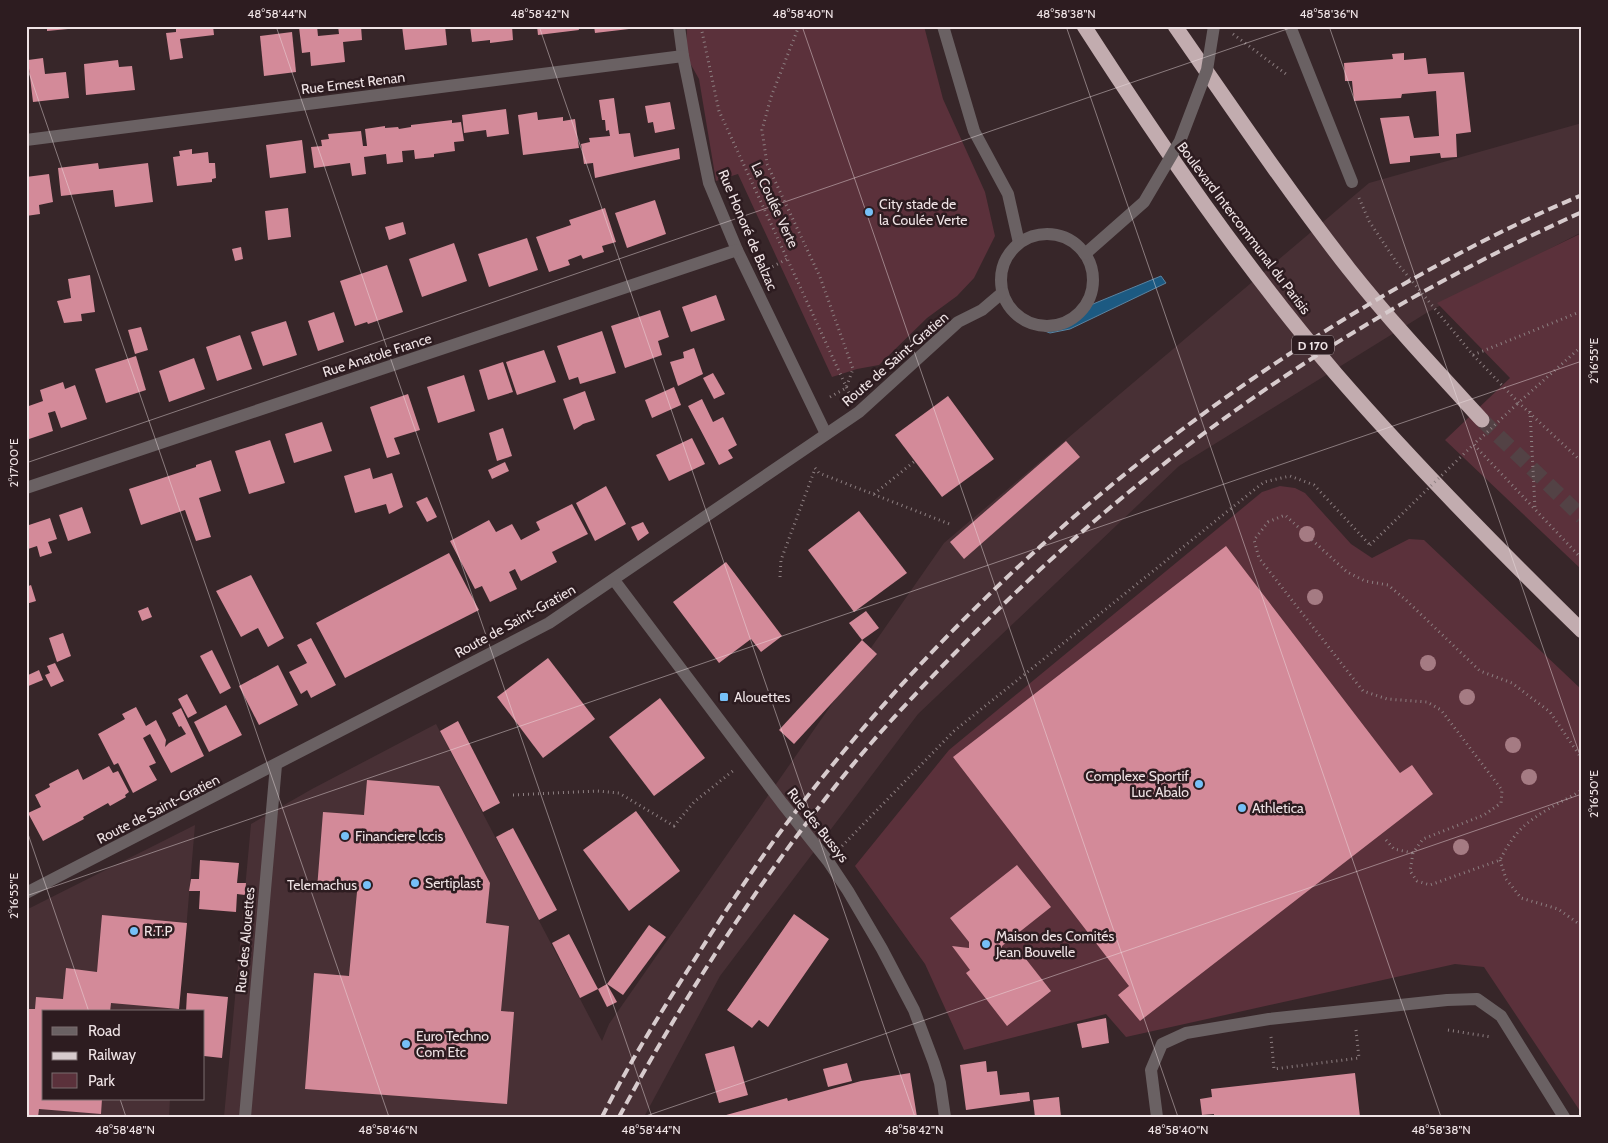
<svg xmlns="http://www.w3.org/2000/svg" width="1608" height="1143" font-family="Cabin,sans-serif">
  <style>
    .built { fill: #483035 }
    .green { fill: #5b313b }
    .water { fill: #1c5a82; stroke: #5b83a0 }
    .building { fill: #d38a99 }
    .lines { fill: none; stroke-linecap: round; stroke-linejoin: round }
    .highway-tunnel { stroke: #534245; stroke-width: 15; stroke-dasharray: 15 8; stroke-linecap: butt }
    .path { stroke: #8d7f81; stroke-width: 3; stroke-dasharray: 1 4; stroke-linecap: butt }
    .minor { stroke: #6a6163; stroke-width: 12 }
    .highway { stroke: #c2acaf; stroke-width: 15 }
    .rail { stroke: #d7cbcd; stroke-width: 4; stroke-dasharray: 10 5; stroke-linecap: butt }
    .path-bridge { stroke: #8d7f81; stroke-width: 3; stroke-dasharray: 1 4; stroke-linecap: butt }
    .minor-bridge { stroke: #6a6163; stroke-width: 12 }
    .tree { fill: #a57b83 }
    .ticks { fill: none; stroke: #efe3e5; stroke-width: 1; stroke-opacity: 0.45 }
    .poi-dot { fill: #76c0f7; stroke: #2d1c20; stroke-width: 2 }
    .labels { text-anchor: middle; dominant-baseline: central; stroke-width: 5; stroke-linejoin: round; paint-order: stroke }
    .shield { fill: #2d1c20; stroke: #b5a7aa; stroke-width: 1 }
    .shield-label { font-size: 12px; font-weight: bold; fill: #efe3e5 }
    .street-label { font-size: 14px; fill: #efe3e5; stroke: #2d1c20 }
    .poi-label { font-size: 14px; fill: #efe3e5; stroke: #2d1c20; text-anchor: start }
    .neatline { fill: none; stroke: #efe3e5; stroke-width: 2 }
    .ticks-label { font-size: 12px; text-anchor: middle; fill: #efe3e5 }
  </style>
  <rect width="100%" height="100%" fill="#372629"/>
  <g class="built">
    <polygon points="1582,123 1582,232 1428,312 1179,466 918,714 720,976 644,1117 224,1117 251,824 312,789 436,724 602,1041 609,1024 944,543 1369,183"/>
    <polygon points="195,825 179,1012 44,1012 44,1099 170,1099 169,1117 26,1117 26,910"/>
  </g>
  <g class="green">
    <polygon points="687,26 924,26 943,99 985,192 995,236 974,278 957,296 927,318 879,365 857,369 832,377 738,174 716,181 699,79 686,56"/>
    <polygon points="1582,233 1582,570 1445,440 1510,378 1437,303"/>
    <polygon points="1280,486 1295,488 1305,493 1351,544 1372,558 1409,539 1424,540 1582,690 1582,1114 1484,967 1455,964 1126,1037 1106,1014 964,1050 925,964 855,866 949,750 1262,492"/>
  </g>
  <polygon class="water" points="1161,276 1166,283 1070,329 1050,333 1037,328 1075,320 1093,304"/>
  <g class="building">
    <polygon points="47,26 68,26 68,29 47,31"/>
    <polygon points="176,26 213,26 214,35 180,39 183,58 170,60 166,33 176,32"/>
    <polygon points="317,26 318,36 339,34 338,26 361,26 362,40 343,42 345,62 311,66 310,52 302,53 299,27"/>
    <polygon points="402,26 445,26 447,45 405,50"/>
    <polygon points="470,26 512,26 513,40 490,43 490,40 472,42"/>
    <polygon points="537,26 578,26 579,30 538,35"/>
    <polygon points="594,26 628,26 629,29 595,33"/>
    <polygon points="292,32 296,72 264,76 260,36"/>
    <polygon points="1404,53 1404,60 1426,58 1428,74 1464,72 1471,132 1456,134 1457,157 1441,158 1440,153 1410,156 1410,162 1390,164 1380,118 1409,116 1414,138 1439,136 1436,91 1402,94 1401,98 1354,101 1352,81 1345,81 1344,63 1393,59 1392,54"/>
    <polygon points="43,58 45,74 66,72 69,98 33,102 28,60"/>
    <polygon points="118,60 119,67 132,66 135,90 86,95 84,64"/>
    <polygon points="614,98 619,134 630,133 634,157 679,148 680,159 595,178 593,163 584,164 581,144 590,142 589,138 610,136 609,130 606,131 605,120 602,120 599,100"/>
    <polygon points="670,102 675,129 655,133 653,122 648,123 645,106"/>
    <polygon points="506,109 509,134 487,137 486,130 464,133 462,115"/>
    <polygon points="537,112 538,120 563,117 563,121 575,119 579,148 523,155 518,115"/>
    <polygon points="452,120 452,123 461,122 464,141 454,142 455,151 434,154 434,157 415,159 414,150 402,151 403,162 387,164 386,154 364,157 366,174 352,176 350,163 314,168 311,147 322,146 321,140 329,139 328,134 361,131 363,146 367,146 365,129 385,126 385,128 398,127 399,129 411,127 411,125"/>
    <polygon points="302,140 306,173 270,178 266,145"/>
    <polygon points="192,149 192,154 208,152 209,163 215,163 216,178 212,179 212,182 177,186 173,157 180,156 179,151"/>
    <polygon points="98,163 99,169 148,163 153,202 115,207 113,190 61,196 58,168"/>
    <polygon points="49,174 53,202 39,205 40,214 26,216 26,177"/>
    <polygon points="655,200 666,234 627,248 615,213"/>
    <polygon points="288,208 291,237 268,240 265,211"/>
    <polygon points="605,208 616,242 602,246 604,252 583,259 581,255 568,260 570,265 549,272 536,237 571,225 569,220"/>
    <polygon points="403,222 406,234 389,240 385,227"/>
    <polygon points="527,238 538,270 489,287 478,254"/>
    <polygon points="454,243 467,281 422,297 409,259"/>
    <polygon points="241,247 243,259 235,261 232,249"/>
    <polygon points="387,265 403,312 368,324 367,322 355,326 340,281"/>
    <polygon points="90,275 95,312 81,314 82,321 64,323 57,301 71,298 68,279"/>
    <polygon points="716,295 725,320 691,332 682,307"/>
    <polygon points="660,310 669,337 658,341 662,355 625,368 611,326"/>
    <polygon points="334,312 344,342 318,351 308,321"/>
    <polygon points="286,321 297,355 263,366 251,332"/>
    <polygon points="141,327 148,350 135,354 128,330"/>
    <polygon points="602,331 616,373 580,384 578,377 569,380 557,346"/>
    <polygon points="240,335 252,369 217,381 206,347"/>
    <polygon points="694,348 703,374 678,386 670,362 684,358 683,352"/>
    <polygon points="544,350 556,382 517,395 506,362"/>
    <polygon points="136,356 146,390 106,403 95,369"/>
    <polygon points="194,358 205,389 169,402 159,371"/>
    <polygon points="503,362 513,392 488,400 479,370"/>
    <polygon points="713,373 725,394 714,399 703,378"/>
    <polygon points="464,375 475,411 438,423 427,387"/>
    <polygon points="63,382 65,389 75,385 87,419 61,428 55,411 48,413 53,431 26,440 26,407 43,401 40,390"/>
    <polygon points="674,387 681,405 652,418 645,400"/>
    <polygon points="585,391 595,420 583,424 574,430 563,399"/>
    <polygon points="408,394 420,430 394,438 400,454 387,458 370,407"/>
    <polygon points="948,396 994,459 942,497 895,435"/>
    <polygon points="702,399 713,422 723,417 737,445 728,450 733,458 719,465 688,406"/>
    <polygon points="322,422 332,451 294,463 285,434"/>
    <polygon points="503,428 512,456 497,461 489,433"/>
    <polygon points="692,438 705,464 669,481 656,455"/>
    <polygon points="270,440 285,483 249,494 235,451"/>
    <polygon points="1066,441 1080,457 964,559 950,542"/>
    <polygon points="211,460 221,491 199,498 211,537 196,541 185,510 141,525 129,489 196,467 196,465"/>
    <polygon points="505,462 509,471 492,479 488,470"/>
    <polygon points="370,468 373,479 392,473 403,507 389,514 386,504 355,513 344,476"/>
    <polygon points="606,486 626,524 595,541 576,503"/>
    <polygon points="427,497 437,517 427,522 416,502"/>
    <polygon points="572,504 588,534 552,552 557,562 521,581 515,569 509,572 517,589 490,602 482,586 475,589 450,541 489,520 496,532 512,524 521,540 540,530 536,522"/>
    <polygon points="82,507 91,533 68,541 59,515"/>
    <polygon points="859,511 907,573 854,612 808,550"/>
    <polygon points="50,518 57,539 48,542 52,553 40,557 37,546 28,549 26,543 26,526"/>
    <polygon points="643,522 649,533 638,541 631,527"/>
    <polygon points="1226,546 1400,773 1412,765 1433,794 1140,1021 1118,995 1129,986 953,757"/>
    <polygon points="449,553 479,610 345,678 316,623"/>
    <polygon points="726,562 782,636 761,652 751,639 719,663 673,602"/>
    <polygon points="251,575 284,638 268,647 258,628 241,637 216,591"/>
    <polygon points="31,585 36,601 26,604 26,587"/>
    <polygon points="148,607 152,617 142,621 138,611"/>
    <polygon points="866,611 879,628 862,640 849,623"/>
    <polygon points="63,633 71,656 57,662 49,638"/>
    <polygon points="311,638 336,685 311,698 307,690 301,694 289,672 307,663 297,645"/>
    <polygon points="862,640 877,654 794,744 779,730"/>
    <polygon points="212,650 231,688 220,694 200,656"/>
    <polygon points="548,658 595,719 543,758 497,697"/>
    <polygon points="55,663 64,681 51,687 45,675 50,673 47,666"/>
    <polygon points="278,665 298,705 259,725 239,686"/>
    <polygon points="39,670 43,680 26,687 26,676"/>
    <polygon points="187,694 197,713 188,718 178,699"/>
    <polygon points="660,698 705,758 654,796 609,737"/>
    <polygon points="226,705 242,735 209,752 194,722"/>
    <polygon points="136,707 146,726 156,720 166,740 165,747 169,743 186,734 181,726 179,727 172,713 181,708 204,756 171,773 150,734 143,738 156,763 149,766 157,780 133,793 118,763 114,765 98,734 125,719 122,714"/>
    <polygon points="458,721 500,803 483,812 440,731"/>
    <polygon points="109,766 113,773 118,771 129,792 125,795 126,797 110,806 108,803 83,817 84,819 43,841 28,813 41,807 35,795 50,787 49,784 78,769 83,780"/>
    <polygon points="367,780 439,786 490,883 486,923 509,926 501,1011 514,1012 507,1104 305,1089 314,973 349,976 357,892 317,889 323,812 364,815"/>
    <polygon points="636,811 680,871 629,911 583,850"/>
    <polygon points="513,828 557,910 539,920 496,837"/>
    <polygon points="200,860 239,863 237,883 246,883 245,895 237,894 236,912 199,909 200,891 189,891 191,879 199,879"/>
    <polygon points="1017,865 1051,907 1002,946 1001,952 1022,954 1051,991 1007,1026 966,973 970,970 952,946 969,948 969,942 950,918"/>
    <polygon points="794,914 829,939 768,1027 759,1020 752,1028 727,1010"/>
    <polygon points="102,915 187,923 179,1009 111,1003 110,1012 44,1012 44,1099 102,1099 101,1114 39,1109 38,1117 26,1117 26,1009 35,1009 36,997 63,999 66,968 97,972"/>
    <polygon points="649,925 666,937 623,995 607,984"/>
    <polygon points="569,934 598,989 580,998 552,943"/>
    <polygon points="607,984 617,1002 607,1007 598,989"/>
    <polygon points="187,993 228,997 222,1058 204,1056 204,1012 186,1012"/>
    <polygon points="1106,1018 1109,1043 1082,1048 1077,1024"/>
    <polygon points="734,1046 748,1095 719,1103 705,1054"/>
    <polygon points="986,1061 987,1072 997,1071 1000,1095 1029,1092 1030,1101 966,1110 960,1065"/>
    <polygon points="847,1063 852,1081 828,1087 823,1069"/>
    <polygon points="910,1073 917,1117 719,1117 787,1098 788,1101 861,1081"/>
    <polygon points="1355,1073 1360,1117 1214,1117 1214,1114 1202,1115 1200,1099 1212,1097 1211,1089"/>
    <polygon points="1059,1097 1061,1117 1035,1117 1033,1100"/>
  </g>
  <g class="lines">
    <polyline class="highway-tunnel" points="1482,420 1582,517"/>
    <g class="path">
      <polyline points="799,26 771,97 762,130 767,164 820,277 853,369 846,388 830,397"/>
      <polyline points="701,27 719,111 850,395"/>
      <polyline points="1233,34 1286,74"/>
      <polyline points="1359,198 1369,221 1397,263 1473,355 1519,403 1582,462"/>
      <polyline points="768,269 787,259"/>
      <polyline points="1473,355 1582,311"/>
      <polyline points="1517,404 1582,346"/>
      <polyline points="1530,411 1535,509"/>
      <polyline points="1477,441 1474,444 1477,448 1582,559"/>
      <polyline points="815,468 819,473 952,525"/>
      <polyline points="874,494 915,461"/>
      <polyline points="780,577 781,560 815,469"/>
      <path d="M 1582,759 L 1550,712 L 1512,683 L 1480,671 L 1406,600 L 1388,585 L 1365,581 L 1347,572 L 1285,515 L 1268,522 L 1254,540 L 1259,558 L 1363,691 L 1387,699 L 1427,702 L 1441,710 L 1502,790 L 1501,803 L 1484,815 L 1423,839 L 1413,853 L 1410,871 L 1417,881 L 1430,885 L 1500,860 C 1505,850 1511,840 1519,831 C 1536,813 1561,803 1582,790"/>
      <polyline points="513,795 597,791 619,793 674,826 694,802 734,770"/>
      <polyline points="1386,840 1394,849 1413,853"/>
      <polyline points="842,846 954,731 1264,482 1290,476 1314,485 1370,545"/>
      <polyline points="1500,860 1506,879 1521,898 1558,909 1582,926"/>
      <polyline points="1448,1030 1491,1037"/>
      <polyline points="1271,1037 1274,1069 1359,1058 1356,1030"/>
    </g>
    <g class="minor">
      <polyline points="679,26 683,56 709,183 737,250 826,434"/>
      <polyline points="943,26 974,131 1008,194 1019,243"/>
      <polyline points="1290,26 1352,182"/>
      <polyline points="26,140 683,56"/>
      <circle cx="1047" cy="280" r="46"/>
      <polyline points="26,488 737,250"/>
      <polyline points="614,580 782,803 828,861 848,891 882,949 914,1010 934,1063 940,1083 945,1117"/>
      <polyline points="26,893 549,623 859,412 958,322 982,310 1002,293"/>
      <polyline points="245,1117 276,765"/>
      <polyline points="1157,1117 1151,1070 1162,1044 1186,1033 1269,1019 1447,1000 1477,999 1501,1016 1564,1117"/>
    </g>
    <g class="highway">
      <path d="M 1084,26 C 1162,147 1243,265 1336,374 C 1414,464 1497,548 1582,631"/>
      <path d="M 1175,26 C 1232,108 1288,191 1349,269 C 1391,322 1437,371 1482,420"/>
    </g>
    <g class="rail">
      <path d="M 602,1117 C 629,1063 661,1012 693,962 C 721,918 750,873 781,831 C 936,623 1134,446 1356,312 C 1428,269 1503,228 1582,195"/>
      <path d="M 619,1117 C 684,996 763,874 850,768 C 883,728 919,690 955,653 C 1137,464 1343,320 1582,212"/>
    </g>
    <g class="path-bridge">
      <polyline points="1480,439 1517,404"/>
      <polyline points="1370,545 1474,444"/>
    </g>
    <polyline class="minor-bridge" points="1085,254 1144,202 1180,141 1207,70 1214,26"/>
  </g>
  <g class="tree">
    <circle cx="1307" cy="534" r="8"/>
    <circle cx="1315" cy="597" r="8"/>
    <circle cx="1428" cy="663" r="8"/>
    <circle cx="1467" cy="697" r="8"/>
    <circle cx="1513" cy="745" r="8"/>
    <circle cx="1529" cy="777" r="8"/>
    <circle cx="1461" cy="847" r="8"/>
  </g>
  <path class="ticks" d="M 276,26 L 652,1117M 539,26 L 915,1117M 802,26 L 1178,1117M 1066,26 L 1441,1117M 1329,26 L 1582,761M 26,30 L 38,26M 26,64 L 389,1117M 26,463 L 1296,26M 26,828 L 89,1012M 26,896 L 1582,361M 120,1099 L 126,1117M 643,1117 L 1582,794"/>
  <g class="poi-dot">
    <circle cx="869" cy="212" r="5"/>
    <rect x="719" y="692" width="10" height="10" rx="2.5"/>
    <circle cx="1199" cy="784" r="5"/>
    <circle cx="1242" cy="808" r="5"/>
    <circle cx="345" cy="836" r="5"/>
    <circle cx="415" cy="883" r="5"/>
    <circle cx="367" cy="885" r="5"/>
    <circle cx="134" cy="931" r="5"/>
    <circle cx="986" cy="944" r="5"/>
    <circle cx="406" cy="1044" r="5"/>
  </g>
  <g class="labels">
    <rect class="shield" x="1292" y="335.5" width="42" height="19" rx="4"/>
    <g class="shield-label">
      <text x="1313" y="345">D 170</text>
    </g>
    <g class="street-label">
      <text transform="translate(353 83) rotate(-7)">Rue Ernest Renan</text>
      <text transform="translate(775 205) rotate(65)">La Coulée Verte</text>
      <text transform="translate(1244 228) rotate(53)">Boulevard Intercommunal du Parisis</text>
      <text transform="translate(748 230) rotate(67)">Rue Honoré de Balzac</text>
      <text transform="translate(377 355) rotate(-18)">Rue Anatole France</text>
      <text transform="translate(895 359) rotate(-41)">Route de Saint-Gratien</text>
      <text transform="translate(515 621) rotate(-29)">Route de Saint-Gratien</text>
      <text transform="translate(158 809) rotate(-27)">Route de Saint-Gratien</text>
      <text transform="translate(818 825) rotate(52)">Rue des Bussys</text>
      <text transform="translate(245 940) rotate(-85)">Rue des Alouettes</text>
    </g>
    <g class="poi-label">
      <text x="879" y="204">City stade de<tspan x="879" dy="16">la Coulée Verte</tspan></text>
      <text x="734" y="697">Alouettes</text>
      <text x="1189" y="776" text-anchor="end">Complexe Sportif<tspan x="1189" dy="16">Luc Abalo</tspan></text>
      <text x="1252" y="808">Athletica</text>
      <text x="355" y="836">Financiere lccis</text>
      <text x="425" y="883">Sertiplast</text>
      <text x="357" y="885" text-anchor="end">Telemachus</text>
      <text x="144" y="931">R.T.P</text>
      <text x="996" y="936">Maison des Comités<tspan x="996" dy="16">Jean Bouvelle</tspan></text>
      <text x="416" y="1036">Euro Techno<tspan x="416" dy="16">Com Etc</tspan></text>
    </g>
  </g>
  <rect width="1608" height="1143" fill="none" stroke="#2d1c20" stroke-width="55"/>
  <rect x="42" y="1010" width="162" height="90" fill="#2d1c20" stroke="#7b6c6f"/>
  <rect x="52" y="1027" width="25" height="8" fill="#6a6163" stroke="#7b6c6f"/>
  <text x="88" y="1036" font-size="15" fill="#efe3e5">Road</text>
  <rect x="52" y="1052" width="25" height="8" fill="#d7cbcd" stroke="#7b6c6f"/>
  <text x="88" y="1060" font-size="15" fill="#efe3e5">Railway</text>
  <rect x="52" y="1073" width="25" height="15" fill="#5b313b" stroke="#7b6c6f"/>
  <text x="88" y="1086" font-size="15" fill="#efe3e5">Park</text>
  <rect x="28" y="28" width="1552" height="1088" class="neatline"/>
  <g class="ticks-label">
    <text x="277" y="18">48°58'44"N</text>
    <text x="540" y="18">48°58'42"N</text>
    <text x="803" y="18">48°58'40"N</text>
    <text x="1066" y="18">48°58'38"N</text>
    <text x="1329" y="18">48°58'36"N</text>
    <text transform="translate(1594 361) rotate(-90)" y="4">2°16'55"E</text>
    <text transform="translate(14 463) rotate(-90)" y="4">2°17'00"E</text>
    <text transform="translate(1594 794) rotate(-90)" y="4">2°16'50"E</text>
    <text transform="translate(14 896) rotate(-90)" y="4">2°16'55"E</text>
    <text x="125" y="1134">48°58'48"N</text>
    <text x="388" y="1134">48°58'46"N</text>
    <text x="651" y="1134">48°58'44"N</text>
    <text x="914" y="1134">48°58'42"N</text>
    <text x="1178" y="1134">48°58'40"N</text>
    <text x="1441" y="1134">48°58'38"N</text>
  </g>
</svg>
